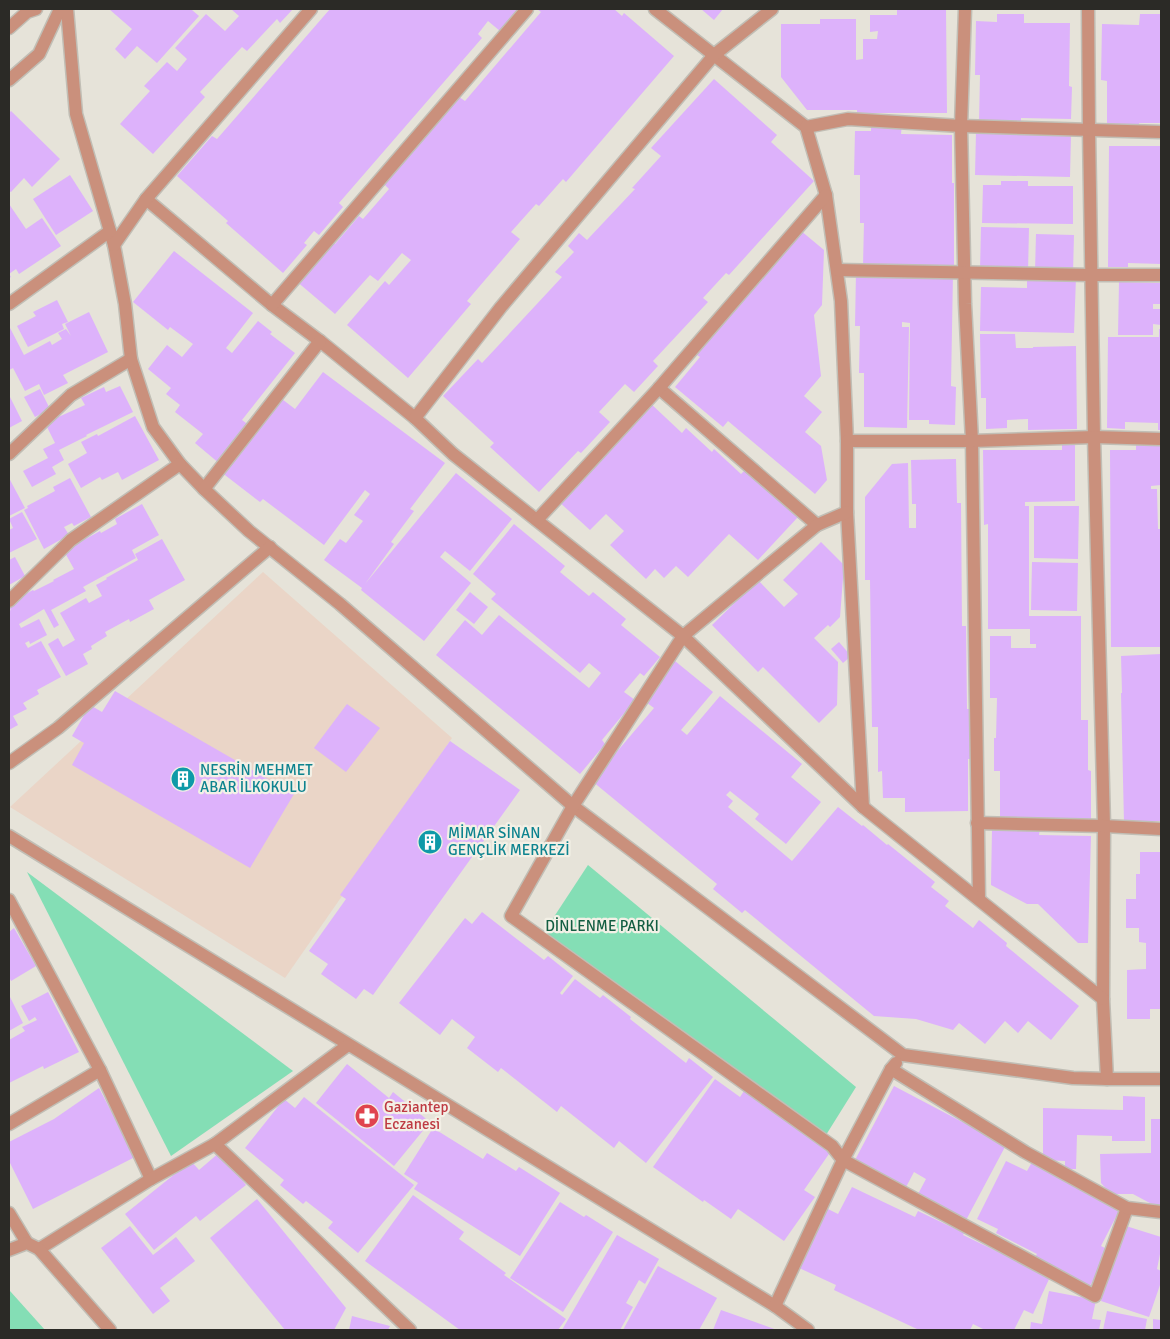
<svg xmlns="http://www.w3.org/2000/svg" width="1170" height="1339" font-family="Signika,sans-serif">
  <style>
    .education { fill: #ead5c7 }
    .green { fill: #84deb5 }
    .building { fill: #ddb2fb }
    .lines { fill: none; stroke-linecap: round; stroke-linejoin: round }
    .minor-casing { stroke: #c1beb5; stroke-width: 15 }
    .minor { stroke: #ca907c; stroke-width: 12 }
    .labels { text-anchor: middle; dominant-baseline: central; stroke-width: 4.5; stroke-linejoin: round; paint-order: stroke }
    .culture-label { font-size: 15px; fill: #0d838f; stroke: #f3f0e6; text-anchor: start }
    .park-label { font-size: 15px; fill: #135e42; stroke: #f3f0e6 }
    .health-label { font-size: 15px; fill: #be3a42; stroke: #f3f0e6; text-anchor: start }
  </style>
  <rect width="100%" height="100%" fill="#e6e3d9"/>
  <polygon class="education" points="263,572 452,738 285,978 10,807"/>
  <g class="green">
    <polygon points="588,865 856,1087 826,1135 544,932"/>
    <polygon points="27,872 293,1071 171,1156"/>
    <polygon points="9,1291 10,1291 45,1330 9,1330"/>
  </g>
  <g class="building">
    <polygon points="109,9 193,9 192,10 199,16 157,63 137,46 125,59 115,49 132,29"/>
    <polygon points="231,9 293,9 280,23 277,19 247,51 242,47 200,92 205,97 153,154 120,124 150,91 144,86 167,62 177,71 187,59 175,48 206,14 225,31 239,16"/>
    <polygon points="330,9 520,9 500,31 488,21 478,34 482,38 339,203 343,207 319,235 314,231 304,243 307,245 283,273 226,223 228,221 177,176 212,136 217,139"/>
    <polygon points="537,9 614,9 622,16 624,13 674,56 566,182 563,179 539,206 536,204 511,232 520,239 467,301 471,304 408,378 347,325 385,281 389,285 411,260 402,253 378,281 370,275 335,314 295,280 330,240 335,244 359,216 363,219 389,189 384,184 459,97 465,101 541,12"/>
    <polygon points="701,9 723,9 714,20"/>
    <polygon points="897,9 946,9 947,113 857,113 857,110 807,110 781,77 781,24 820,24 820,19 856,19 856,60 863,59 863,39 877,39 878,31 870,32 870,15 897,15"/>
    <polygon points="997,14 1024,14 1024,23 1070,23 1069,86 1072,87 1071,119 1021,118 1021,126 979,124 980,75 975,75 976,21 997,22"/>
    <polygon points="1140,14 1161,14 1161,123 1139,123 1139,126 1107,126 1107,81 1101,80 1102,24 1139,25"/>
    <polygon points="714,79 777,135 771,142 814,181 729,275 726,273 703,298 708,302 653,361 658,366 634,392 625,384 599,412 610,422 581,453 578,451 539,492 490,447 494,443 443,396 478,359 482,363 562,277 555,272 574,252 568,246 579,233 587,240 635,189 632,188 661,156 651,148"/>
    <polygon points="11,111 60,159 32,187 24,178 11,192 9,191 9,113"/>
    <polygon points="871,124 902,125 901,134 952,135 952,183 954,183 954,266 863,266 864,223 860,223 860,175 854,175 855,131 871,131"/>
    <polygon points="976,132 1071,134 1070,177 975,175"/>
    <polygon points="1109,146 1161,146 1161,264 1128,263 1128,267 1108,267"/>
    <polygon points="70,175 93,211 56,235 33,199"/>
    <polygon points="1001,181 1028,181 1028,186 1073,186 1073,224 982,223 983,185 1001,185"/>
    <polygon points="9,204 26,229 42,218 61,246 19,274 16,269 9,274 11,277 9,278"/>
    <polygon points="981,227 1029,228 1028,272 980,271"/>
    <polygon points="800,230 824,250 822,305 814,315 821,376 804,396 822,412 805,432 821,446 827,480 815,494 728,421 723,427 675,387 700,357 697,355 745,299 743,298"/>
    <polygon points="1036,234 1074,235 1073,273 1035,272"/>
    <polygon points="174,251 253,313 226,348 232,353 258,321 272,332 270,334 295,353 242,420 250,426 220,464 195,443 203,434 175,412 180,405 166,394 171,388 148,369 167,345 182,357 193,344 170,327 168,330 133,302"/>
    <polygon points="856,272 953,273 951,386 956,387 955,425 929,424 929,420 909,420 910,323 902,322 902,327 909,327 907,428 864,427 864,373 859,373 860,326 855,326"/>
    <polygon points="1027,276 1076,277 1074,333 980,331 981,287 1027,288"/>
    <polygon points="1119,282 1161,283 1161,304 1153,304 1153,309 1161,309 1161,325 1153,324 1153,335 1118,335"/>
    <polygon points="57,300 68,322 62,324 64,329 28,347 17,326 36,316 33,312"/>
    <polygon points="89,312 108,352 63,375 68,383 44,395 39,384 25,391 13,368 9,370 9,326 24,355 50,341 52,345 62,339 58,333 66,329 71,336 65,324"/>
    <polygon points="1159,329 1161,329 1161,430 1158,430 1158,423 1125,422 1125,429 1107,428 1108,337 1159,337"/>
    <polygon points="980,334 1015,334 1016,348 1033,348 1033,347 1076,346 1077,429 1028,430 1028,419 1007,420 1007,428 986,429 986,398 981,398"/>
    <polygon points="323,372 445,463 410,509 414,511 391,542 394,544 365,584 456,473 512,519 470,571 445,551 440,557 471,583 424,641 361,590 362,588 324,560 340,539 346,543 363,521 354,515 370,494 365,490 324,545 263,499 260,502 221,472 278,396 295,409"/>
    <polygon points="120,386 133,412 86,435 87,436 59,450 64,460 52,467 56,474 32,487 23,471 48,458 43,449 55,443 45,423 85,405 81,398 104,387 106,392"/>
    <polygon points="40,389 50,409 35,417 24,397"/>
    <polygon points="9,395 22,421 9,428"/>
    <polygon points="649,402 682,433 686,428 712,452 714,449 741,474 746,469 798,517 758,560 729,534 688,577 676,566 664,578 655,569 646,579 610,545 624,531 606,514 590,530 557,500"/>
    <polygon points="135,416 159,460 122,480 118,472 102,480 100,477 81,488 68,464 87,453 81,442 97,434 98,436"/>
    <polygon points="1075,442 1075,501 1025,502 1025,506 1029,506 1029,616 1081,616 1081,720 1088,720 1088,770 1091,771 1091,819 1000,819 1000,771 994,771 994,738 996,738 997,698 990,698 990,636 1011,636 1011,648 1036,648 1036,644 1030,644 1030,629 988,629 988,524 984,525 983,450 1062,450 1062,443"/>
    <polygon points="1136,444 1161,444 1161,485 1151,486 1151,489 1157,489 1158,529 1161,529 1161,647 1111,647 1110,450 1136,450"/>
    <polygon points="956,459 957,503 961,503 962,626 966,626 967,709 972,709 972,759 968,759 968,811 905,812 905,798 883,798 882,771 878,772 878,727 872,727 870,580 865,580 865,497 892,464 908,463 909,528 916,528 916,504 912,504 911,460"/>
    <polygon points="9,478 25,508 9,516"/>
    <polygon points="70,478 91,517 74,526 72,523 64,527 69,535 44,549 24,510 28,508 27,506 55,491 53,487"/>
    <polygon points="142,504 159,535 132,550 136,558 83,587 86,591 51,610 59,625 54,628 44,609 19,624 21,628 39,619 47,635 30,644 29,641 25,643 28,648 41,641 61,677 37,690 39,694 23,703 27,709 13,716 18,725 9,730 9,611 11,610 9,607 11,602 33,590 34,591 54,581 53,580 74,569 64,551 100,531 101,533 117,524 115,519"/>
    <polygon points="1034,506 1079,506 1078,559 1034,558"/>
    <polygon points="22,512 37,539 9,553 9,530 13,528 9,519"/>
    <polygon points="514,524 565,566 560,572 589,596 593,592 626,619 621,625 660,657 644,676 640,673 624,692 635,700 602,740 605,744 580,774 436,655 465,620 482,635 499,615 589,688 601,673 589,663 580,673 491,599 496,594 473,574"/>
    <polygon points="162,539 185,580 149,600 154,609 130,622 129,619 105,632 107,636 91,646 92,649 83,654 88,664 66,676 48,644 58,638 63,647 75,640 60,613 86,598 89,603 102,596 96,585 107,579 106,578 138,560 135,554"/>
    <polygon points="821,542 844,565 840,617 830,627 828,625 814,638 838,662 837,705 819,723 763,667 758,672 712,625 758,580 784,607 798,594 783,580"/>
    <polygon points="15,557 25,576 9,585 9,560"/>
    <polygon points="1032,562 1078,563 1077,611 1031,610"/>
    <polygon points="470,592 488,607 474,624 456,610"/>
    <polygon points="839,642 851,656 843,663 831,649"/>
    <polygon points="1161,654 1161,821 1124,822 1121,693 1122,693 1121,656"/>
    <polygon points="675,661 713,692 681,730 687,735 720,696 802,764 791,777 821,802 786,844 755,819 759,814 730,791 726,795 733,801 728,807 792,861 838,807 862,826 863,825 887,845 888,844 935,882 931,887 949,901 945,906 973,928 979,920 1007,943 1006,946 1079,1006 1051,1040 1028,1021 1018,1033 1005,1021 985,1044 959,1023 953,1030 916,1019 874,1016 745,910 742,913 713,889 717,884 592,781 654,708 643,700"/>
    <polygon points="115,691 294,794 250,868 72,765 84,743 72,736 90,705 102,712"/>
    <polygon points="347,704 380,728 346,772 314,748"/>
    <polygon points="450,741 520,790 373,995 364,989 356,999 321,974 328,964 309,951 346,899 340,895"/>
    <polygon points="992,829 1040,829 1039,835 1091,836 1088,943 1078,943 1038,904 1027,904 991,885"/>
    <polygon points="1140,852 1161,852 1161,1009 1150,1009 1150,1019 1127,1019 1127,970 1146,969 1146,943 1139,942 1139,928 1126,928 1126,899 1136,899 1136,874 1140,874"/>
    <polygon points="482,912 544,960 548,956 573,976 560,993 562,995 575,979 600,998 603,995 631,1017 630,1019 686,1063 689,1058 713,1077 646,1163 619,1141 614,1148 561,1106 557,1112 501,1068 498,1072 467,1048 475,1037 452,1019 440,1035 399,1003 465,918 472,924"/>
    <polygon points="14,928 36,966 11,981 9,977 9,932"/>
    <polygon points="48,992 79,1052 44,1069 43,1066 9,1083 9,1040 25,1031 22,1027 37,1020 35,1017 29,1021 21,1006"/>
    <polygon points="9,995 23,1023 9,1031"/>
    <polygon points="347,1064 389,1098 393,1092 430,1122 394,1166 316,1103"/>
    <polygon points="715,1079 740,1097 744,1091 831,1151 804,1190 815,1197 784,1241 738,1209 731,1219 704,1200 703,1202 653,1167"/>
    <polygon points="894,1086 1006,1145 965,1222 917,1196 926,1179 914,1172 905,1189 854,1162"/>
    <polygon points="99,1088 135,1157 33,1209 9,1161 9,1142 54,1119"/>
    <polygon points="1123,1096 1145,1097 1145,1141 1112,1141 1112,1136 1077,1135 1076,1169 1065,1169 1065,1161 1043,1160 1043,1108 1123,1110"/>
    <polygon points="304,1097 414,1185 358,1253 328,1228 333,1222 306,1201 303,1204 280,1185 284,1180 245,1148 284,1099 295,1108"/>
    <polygon points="1151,1119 1161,1119 1161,1209 1133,1194 1111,1194 1101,1183 1100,1154 1151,1153"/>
    <polygon points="433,1128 483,1159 487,1153 516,1171 519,1167 560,1193 520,1256 414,1189 418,1183 404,1174"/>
    <polygon points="220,1152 246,1185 200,1221 196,1216 154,1250 125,1214 191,1161 199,1170"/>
    <polygon points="1006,1161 1027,1171 1032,1162 1072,1182 1071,1185 1120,1209 1101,1246 1109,1250 1090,1286 1034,1259 1037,1254 996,1233 998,1229 977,1219"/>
    <polygon points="852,1187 915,1217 918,1211 964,1233 963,1235 1050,1277 1033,1314 1024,1310 1014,1330 985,1330 973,1324 970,1330 919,1330 834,1290 836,1285 797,1267 826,1208 838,1214"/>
    <polygon points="413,1195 464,1232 459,1239 506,1273 504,1275 566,1319 558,1330 460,1330 365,1261"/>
    <polygon points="257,1199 346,1308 334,1330 285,1330 210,1238"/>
    <polygon points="560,1202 584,1217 586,1215 613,1232 563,1312 510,1278"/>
    <polygon points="130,1226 153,1255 176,1237 195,1261 160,1288 170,1301 153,1314 101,1248"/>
    <polygon points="1126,1226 1161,1237 1161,1249 1157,1269 1161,1271 1161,1282 1149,1317 1101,1301"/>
    <polygon points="617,1235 659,1259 645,1284 639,1280 626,1303 633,1307 620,1330 562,1330"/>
    <polygon points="658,1266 717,1298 699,1330 623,1330"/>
    <polygon points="1049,1291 1096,1300 1092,1319 1101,1320 1099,1330 1030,1330 1031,1322 1042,1324"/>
    <polygon points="721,1310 755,1322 777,1330 713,1330"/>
    <polygon points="1107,1311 1147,1319 1145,1330 1103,1330"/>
    <polygon points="352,1316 390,1326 388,1330 349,1330"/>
    <polygon points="1153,1319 1161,1320 1161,1330 1153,1330"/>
  </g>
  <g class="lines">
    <defs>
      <g id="minor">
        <polyline points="67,9 76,114 114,245 125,304 131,359 153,427 180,464 204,489 249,531 340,604 573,806 903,1055 1073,1078 1107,1079 1161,1079"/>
        <polyline points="655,9 806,127 826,195 841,301 847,441 847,512 863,807"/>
        <polyline points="965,9 961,126 965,304 972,441 979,899"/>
        <polyline points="1088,9 1089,130 1094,437 1104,826 1103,999 1107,1079"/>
        <polyline points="9,28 27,12 36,9"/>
        <polyline points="9,80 39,54 60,9"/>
        <polyline points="806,127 848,119 961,126 1161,132"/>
        <polyline points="146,199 272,305 320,341 415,418 453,454 683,636 863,807 1103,999"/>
        <polyline points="114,245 146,199 311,9"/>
        <polyline points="837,270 1091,275 1161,275"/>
        <polyline points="9,304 110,231"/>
        <polyline points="272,305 527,9"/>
        <polyline points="659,388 817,525"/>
        <polyline points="415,418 501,307 714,55 772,9"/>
        <polyline points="847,441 972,441 1094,437 1161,439"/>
        <polyline points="9,454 71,395 131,359"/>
        <polyline points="204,489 320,341"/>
        <polyline points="847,512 817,525 683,636 573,806 511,916 832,1146 843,1160 1095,1296 1127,1208"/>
        <polyline points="537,520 659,388 826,195"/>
        <polyline points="9,601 71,540 180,464"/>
        <polyline points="9,763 58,728 270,547"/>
        <polyline points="977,823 1104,826 1161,829"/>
        <polyline points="9,836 775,1306 808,1330"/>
        <polyline points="9,900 100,1070 151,1179"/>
        <polyline points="891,1069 1025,1152 1127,1208 1161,1212"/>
        <polyline points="9,1124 100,1070"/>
        <polyline points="215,1144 410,1330"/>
        <polyline points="9,1213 27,1243"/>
        <polyline points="39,1249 151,1179 215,1144 348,1045"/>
        <polyline points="9,1250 27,1243 39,1249 110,1330"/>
        <polyline points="775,1306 843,1160 891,1069 896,1063"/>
      </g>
    </defs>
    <use href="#minor" class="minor-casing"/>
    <use href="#minor" class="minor"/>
  </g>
  <defs>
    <symbol id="building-disc" viewBox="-11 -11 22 22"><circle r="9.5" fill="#0f9aa8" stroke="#f3f0e6"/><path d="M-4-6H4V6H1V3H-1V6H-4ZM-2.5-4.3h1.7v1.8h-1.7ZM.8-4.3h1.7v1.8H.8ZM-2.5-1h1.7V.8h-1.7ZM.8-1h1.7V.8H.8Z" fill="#fff"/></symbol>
    <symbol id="pharmacy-disc" viewBox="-11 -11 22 22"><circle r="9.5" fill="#e0444e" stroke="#f3f0e6"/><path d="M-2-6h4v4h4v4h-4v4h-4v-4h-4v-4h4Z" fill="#fff"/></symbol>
  </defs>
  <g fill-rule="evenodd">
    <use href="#building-disc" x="169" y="765" width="28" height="28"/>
    <use href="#building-disc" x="416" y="828" width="28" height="28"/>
    <use href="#pharmacy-disc" x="353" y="1102" width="28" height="28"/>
  </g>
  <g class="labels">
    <g class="culture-label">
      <text x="200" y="770">NESRİN MEHMET<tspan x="200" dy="17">ABAR İLKOKULU</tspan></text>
      <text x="448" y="833">MİMAR SİNAN<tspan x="448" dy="17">GENÇLİK MERKEZİ</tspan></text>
    </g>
    <g class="park-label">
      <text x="602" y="926">DİNLENME PARKI</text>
    </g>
    <g class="health-label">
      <text x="384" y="1107">Gaziantep<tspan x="384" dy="17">Eczanesi</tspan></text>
    </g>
  </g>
  <rect width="1170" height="1339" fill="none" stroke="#2b2a26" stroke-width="20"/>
</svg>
